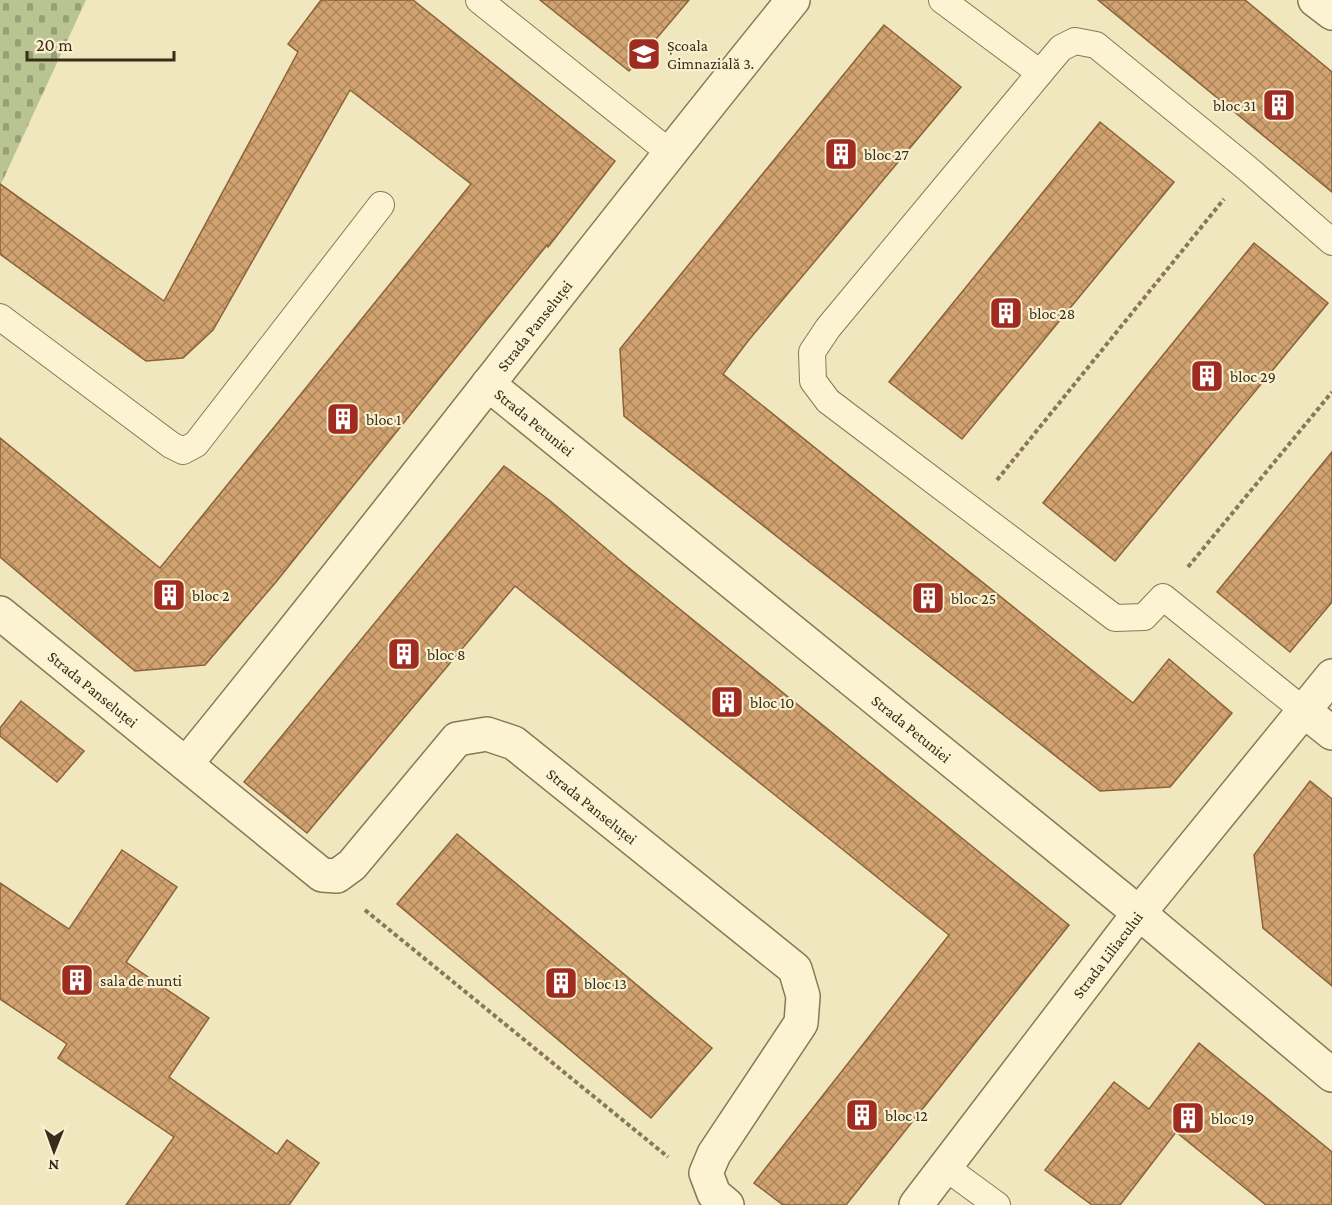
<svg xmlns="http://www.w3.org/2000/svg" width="1332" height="1205" font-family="'Crimson Pro',serif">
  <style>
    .cemetery { fill: url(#cemetery-stones) }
    .building { fill: url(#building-cross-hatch); stroke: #8c6239; stroke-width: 1.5 }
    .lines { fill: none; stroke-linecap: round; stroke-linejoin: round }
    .lane-casing { stroke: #8b7755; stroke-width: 28 }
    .street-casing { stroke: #8b7755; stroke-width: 36 }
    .path { stroke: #8b7755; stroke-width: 4; stroke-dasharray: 4.5 3; stroke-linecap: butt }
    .lane { stroke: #fbf3d2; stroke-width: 26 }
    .street { stroke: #fbf3d2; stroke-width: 33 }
    .labels { text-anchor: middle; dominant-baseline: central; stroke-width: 4.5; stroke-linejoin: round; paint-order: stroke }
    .poi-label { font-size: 16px; fill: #392c1b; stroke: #f8f0ce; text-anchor: start }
    .street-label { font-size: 16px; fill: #392c1b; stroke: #f8f0ce }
  </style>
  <defs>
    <pattern id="cemetery-stones" width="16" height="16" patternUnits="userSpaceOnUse" patternTransform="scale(1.5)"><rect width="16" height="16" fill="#b9c492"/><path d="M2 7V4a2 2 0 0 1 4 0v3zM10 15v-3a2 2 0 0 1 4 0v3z" fill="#979f76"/></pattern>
    <pattern id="building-cross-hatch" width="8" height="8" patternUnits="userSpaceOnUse" patternTransform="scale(1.5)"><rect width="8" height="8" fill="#d2a371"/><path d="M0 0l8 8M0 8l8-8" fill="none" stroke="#ab855c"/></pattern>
  </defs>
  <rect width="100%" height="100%" fill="#f1e7be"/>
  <polygon class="cemetery" points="0,0 86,0 1,184 0,184"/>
  <g class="building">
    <polygon points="321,0 413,0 615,161 548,247 547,245 483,324 276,582 205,665 135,671 0,557 0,438 160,568 471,184 350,90 213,330 183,358 146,361 0,254 0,184 164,301 298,52 288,44"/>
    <polygon points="540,0 689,0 629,71"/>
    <polygon points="1098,0 1245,0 1332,72 1332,192"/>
    <polygon points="884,25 961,87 748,341 723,374 1133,703 1169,659 1232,713 1170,787 1100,791 624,416 620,349"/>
    <polygon points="1100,122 1174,182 962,439 889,382"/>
    <polygon points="1254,243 1328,303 1115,561 1043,503"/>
    <polygon points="1332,452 1332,602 1290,652 1217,592"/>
    <polygon points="504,466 549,500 623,563 1069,925 846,1205 783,1205 754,1183 949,935 515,586 307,833 244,782"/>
    <polygon points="21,701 84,751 57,782 0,736 0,728"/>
    <polygon points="1310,781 1332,799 1332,986 1263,928 1254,855"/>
    <polygon points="457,834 712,1048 651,1118 397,904"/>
    <polygon points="122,850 177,887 126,962 209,1018 169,1077 277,1154 287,1140 319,1163 289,1205 126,1205 174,1137 58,1058 67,1044 0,999 0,883 69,929"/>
    <polygon points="1199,1043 1332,1152 1332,1205 1266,1205 1176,1132 1120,1205 1092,1205 1045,1170 1114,1082 1149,1109"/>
  </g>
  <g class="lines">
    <defs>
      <g id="lane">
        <polyline points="479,0 669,152"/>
        <polyline points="942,0 1040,73 828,328 812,352 813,381 828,401 1115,618 1144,617 1163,597 1303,710"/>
        <polyline points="1040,73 1061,48 1075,41 1096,45 1248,169 1332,242"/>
        <polyline points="0,317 171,445 183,451 196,444 381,205"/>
        <polyline points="945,1167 997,1205"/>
      </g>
      <g id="street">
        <polyline points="1315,0 1332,13"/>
        <path id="s1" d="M 488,384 L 1139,913 L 1332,1075"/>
        <path id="s2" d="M 0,613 L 322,875 L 337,876 L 352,865 L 457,739 L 487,734 L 514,743 L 795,969 L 803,996 L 801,1023 L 714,1154 L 706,1173 L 714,1194 L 727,1205"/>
        <polyline points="1303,710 1332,733"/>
        <path id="s3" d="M 186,764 C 392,512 588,252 793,0"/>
        <path id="s4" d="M 916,1205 L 1139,913 L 1332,676"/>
      </g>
    </defs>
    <use href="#lane" class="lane-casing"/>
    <use href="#street" class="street-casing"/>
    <g class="path">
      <polyline points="997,480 1224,199"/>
      <polyline points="1188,567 1332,392"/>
      <polyline points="365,910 668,1157"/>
    </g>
    <use href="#lane" class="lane"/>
    <use href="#street" class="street"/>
  </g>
  <defs>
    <symbol id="school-square" viewBox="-11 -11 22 22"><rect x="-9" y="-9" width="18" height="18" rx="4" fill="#9f2b21" stroke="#f8f0ce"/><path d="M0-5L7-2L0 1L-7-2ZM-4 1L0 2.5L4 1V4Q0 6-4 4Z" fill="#fff"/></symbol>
    <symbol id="building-square" viewBox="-11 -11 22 22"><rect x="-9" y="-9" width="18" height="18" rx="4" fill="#9f2b21" stroke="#f8f0ce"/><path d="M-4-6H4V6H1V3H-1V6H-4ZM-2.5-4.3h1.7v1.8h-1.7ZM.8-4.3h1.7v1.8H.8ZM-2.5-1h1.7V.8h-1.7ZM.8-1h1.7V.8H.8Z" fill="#fff"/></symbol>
  </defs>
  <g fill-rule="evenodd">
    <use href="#school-square" x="625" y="35" width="38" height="38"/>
    <use href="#building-square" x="1260" y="86" width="38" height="38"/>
    <use href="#building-square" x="822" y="135" width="38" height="38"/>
    <use href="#building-square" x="987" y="294" width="38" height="38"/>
    <use href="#building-square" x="1188" y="357" width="38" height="38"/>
    <use href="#building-square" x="324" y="400" width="38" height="38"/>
    <use href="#building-square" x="150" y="576" width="38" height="38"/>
    <use href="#building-square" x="909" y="579" width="38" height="38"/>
    <use href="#building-square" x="385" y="635" width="38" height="38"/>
    <use href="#building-square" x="708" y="683" width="38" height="38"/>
    <use href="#building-square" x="58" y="961" width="38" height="38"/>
    <use href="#building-square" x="542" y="964" width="38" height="38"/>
    <use href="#building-square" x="843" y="1096" width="38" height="38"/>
    <use href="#building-square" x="1169" y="1099" width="38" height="38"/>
  </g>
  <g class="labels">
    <g class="poi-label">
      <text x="667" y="45">Școala<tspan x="667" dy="18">Gimnazială 3.</tspan></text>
      <text x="1256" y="105" text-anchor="end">bloc 31</text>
      <text x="864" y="154">bloc 27</text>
      <text x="1029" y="313">bloc 28</text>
      <text x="1230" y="376">bloc 29</text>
      <text x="366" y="419">bloc 1</text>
      <text x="192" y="595">bloc 2</text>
      <text x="951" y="598">bloc 25</text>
      <text x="427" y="654">bloc 8</text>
      <text x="750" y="702">bloc 10</text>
      <text x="100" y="980">sala de nunti</text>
      <text x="584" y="983">bloc 13</text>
      <text x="885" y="1115">bloc 12</text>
      <text x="1211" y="1118">bloc 19</text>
    </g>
    <g class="street-label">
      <text stroke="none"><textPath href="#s3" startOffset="560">Strada Panseluței</textPath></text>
      <text stroke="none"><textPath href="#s1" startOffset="60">Strada Petuniei</textPath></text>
      <text stroke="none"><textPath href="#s2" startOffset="120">Strada Panseluței</textPath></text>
      <text stroke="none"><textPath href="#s1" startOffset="546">Strada Petuniei</textPath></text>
      <text stroke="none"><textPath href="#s2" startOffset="772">Strada Panseluței</textPath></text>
      <text stroke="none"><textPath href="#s4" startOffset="315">Strada Liliacului</textPath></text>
    </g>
  </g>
  <g transform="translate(54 1151) rotate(181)" stroke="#f8f0ce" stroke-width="4.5" paint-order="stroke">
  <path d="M0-4.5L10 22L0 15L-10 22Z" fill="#392c1b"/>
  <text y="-9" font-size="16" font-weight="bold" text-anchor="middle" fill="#392c1b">N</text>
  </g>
  <path d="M27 51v9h147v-9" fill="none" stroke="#392c1b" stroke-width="3"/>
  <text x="36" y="51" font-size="18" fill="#392c1b" stroke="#f8f0ce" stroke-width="4.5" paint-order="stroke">20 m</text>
</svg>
